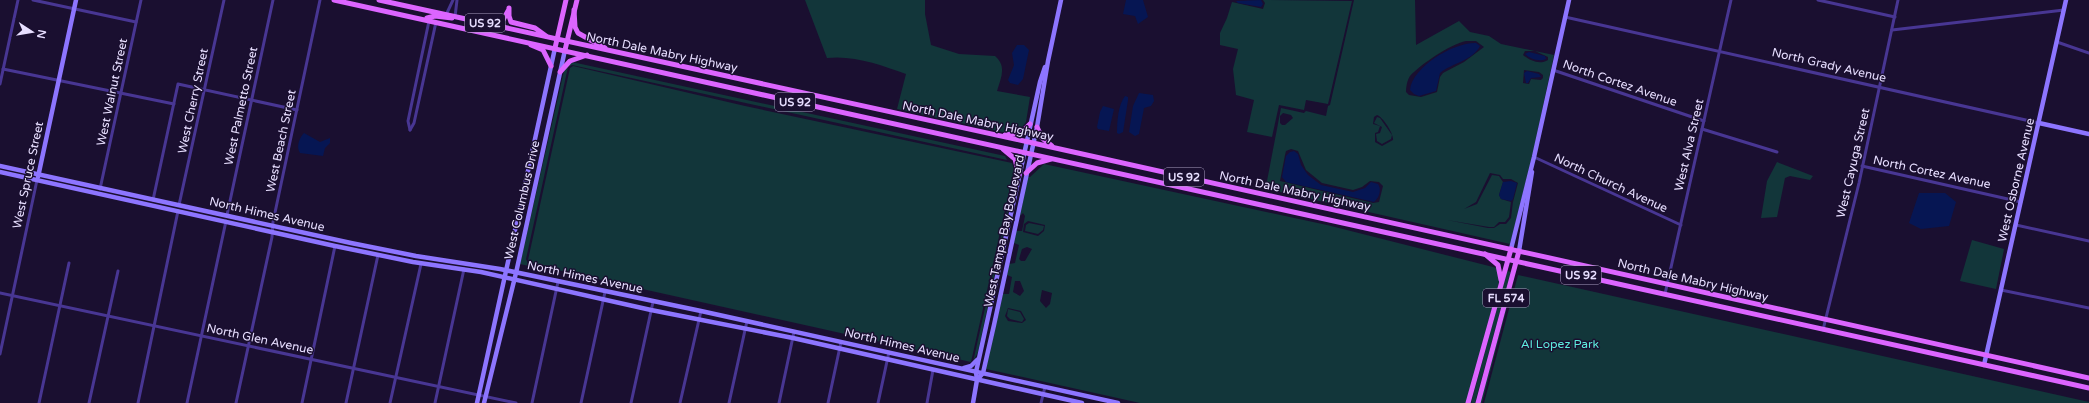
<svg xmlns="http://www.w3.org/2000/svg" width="2089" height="403" font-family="'Varela Round',sans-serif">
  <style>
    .green { fill: #12363a; fill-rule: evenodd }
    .water { fill: #061653 }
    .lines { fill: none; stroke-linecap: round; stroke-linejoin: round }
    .street { stroke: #483693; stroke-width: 3 }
    .secondary { stroke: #8d75ff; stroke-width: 4.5 }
    .primary { stroke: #dc65ff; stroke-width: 5 }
    .labels { text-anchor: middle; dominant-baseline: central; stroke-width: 3; stroke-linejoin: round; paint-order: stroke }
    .shield { fill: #1a0f30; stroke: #aaa0c1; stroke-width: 1 }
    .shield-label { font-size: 11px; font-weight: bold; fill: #e7deff }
    .street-label { font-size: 12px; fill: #e7deff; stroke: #1a0f30 }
    .park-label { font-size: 12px; fill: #5decde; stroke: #1a0f30 }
  </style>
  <rect width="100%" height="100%" fill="#1a0f30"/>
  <g class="green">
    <path d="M 805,0 L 925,0 L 925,14 L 931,45 L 959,54 L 995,56 C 1007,66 1001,78 997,91 L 1030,97 L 1026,122 L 1019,131 L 1007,133 L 897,109 L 906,74 C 881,65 854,55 827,58 Z"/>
    <polygon points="1263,0 1352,1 1328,104 1306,100 1304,110 1279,105 1272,137 1247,132 1254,100 1236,95 1233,69 1238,49 1220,45 1220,33 1227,18 1232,2 1263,9 1265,3"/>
    <path d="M 1354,0 L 1415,0 L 1416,45 L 1459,21 L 1470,32 L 1489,36 L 1501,44 L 1554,55 L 1532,157 L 1510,244 L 1262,188 L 1264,182 L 1267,181 L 1281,108 L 1304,113 L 1306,111 L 1326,116 L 1328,106 L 1330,105 ZM 1466,41 L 1476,41 L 1484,47 L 1464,62 L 1443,73 L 1440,77 L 1437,92 L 1421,97 L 1409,95 L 1406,92 C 1406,88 1407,80 1410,76 C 1420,65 1450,44 1466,41 ZM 1525,51 L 1535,51 L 1548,57 L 1548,60 C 1540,65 1530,61 1523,55 ZM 1524,70 L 1539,72 L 1543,75 L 1543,78 L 1541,80 L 1531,79 L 1529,84 L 1523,83 ZM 1283,113 L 1291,115 L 1293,118 L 1285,125 L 1282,125 L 1280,123 L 1280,116 ZM 1377,115 C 1383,117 1394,134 1393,140 L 1382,146 L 1375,142 L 1375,133 L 1378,132 L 1380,126 L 1373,124 L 1374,117 ZM 1291,149 L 1298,151 L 1306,170 L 1322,183 L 1353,190 L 1362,187 L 1370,181 L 1379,182 L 1383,186 L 1379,202 L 1373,203 L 1280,181 L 1285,155 L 1286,151 ZM 1490,173 L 1500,175 L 1503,179 L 1511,179 L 1518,183 L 1513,202 L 1511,218 L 1506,224 L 1500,224 L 1494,228 L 1488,228 L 1447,220 L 1489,227 L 1494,227 L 1499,222 L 1505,222 L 1509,217 L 1511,202 L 1501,199 L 1499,195 L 1503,182 L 1499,176 L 1492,175 L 1477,204 L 1464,209 L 1476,202 Z"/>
    <polygon points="572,62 1005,156 1007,160 572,65 568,67 526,259 529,266 969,365 520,264 564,71"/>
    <polygon points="573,66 745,106 1012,163 1014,170 971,362 530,264 528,260 570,68"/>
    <polygon points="1377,117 1380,118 1392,135 1391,139 1382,144 1377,141 1376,134 1380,133 1382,127 1374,123"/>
    <polygon points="1777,162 1813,176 1810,180 1790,176 1785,178 1777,217 1761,218 1767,181"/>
    <path d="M 1044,164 L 1327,225 L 1497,268 L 1499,283 L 1466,403 L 1140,403 L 986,369 L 1003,294 L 1009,294 L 1012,277 L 1007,275 L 1009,264 L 1015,263 L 1019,245 L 1014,243 L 1016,231 L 1022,231 L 1025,216 L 1023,213 L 1020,216 L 1028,177 L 1030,177 ZM 1028,221 L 1045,225 L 1044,231 L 1038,236 L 1023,232 L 1024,224 ZM 1027,247 L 1032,249 L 1025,261 L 1021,261 L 1019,259 L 1022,249 ZM 1015,281 L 1020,281 L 1024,291 L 1020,296 L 1013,292 ZM 1042,290 L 1052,293 L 1050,304 L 1046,308 L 1040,301 ZM 1008,308 L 1021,311 L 1026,320 L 1022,323 L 1008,321 L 1005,316 Z"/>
    <polygon points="1015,174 1016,175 978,352 973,362"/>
    <polygon points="1029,223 1044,226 1043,230 1038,234 1025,231 1026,225"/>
    <polygon points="1972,240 2004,249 1996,289 1960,281"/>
    <polygon points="1507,271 1511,272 1475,403 1471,403"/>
    <polygon points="1516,273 1482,403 1480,403"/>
    <polygon points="1518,275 2089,402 2089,403 1484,403"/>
    <polygon points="1008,309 1020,312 1024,319 1022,322 1010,319 1007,316"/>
  </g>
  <g class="water">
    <polygon points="1126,0 1143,0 1148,17 1138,24 1135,16 1123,14"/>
    <polygon points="1261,0 1263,4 1261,7 1238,3 1236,1"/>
    <path d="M 1476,43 L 1480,46 C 1472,61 1452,63 1440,73 L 1436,91 L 1419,96 L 1414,94 L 1410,90 C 1412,67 1454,42 1476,43 Z"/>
    <polygon points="1017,45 1024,45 1029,50 1023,79 1018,85 1010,83 1008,80 1014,65 1012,53"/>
    <path d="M 1529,52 L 1545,56 L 1546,59 C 1539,62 1530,59 1525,54 Z"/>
    <polygon points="1527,71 1539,74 1541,77 1531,78 1528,83 1526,83 1524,73"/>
    <polygon points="1139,93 1153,95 1154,101 1151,106 1144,108 1139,134 1135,136 1129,132 1133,106"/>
    <path d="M 1125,96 L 1128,97 L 1128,100 L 1123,132 L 1119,134 L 1117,133 C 1117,122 1118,105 1125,96 Z"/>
    <polygon points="1103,106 1114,109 1109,131 1098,129 1097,127 1100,112"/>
    <path d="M 304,133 L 320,142 L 330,138 L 330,143 L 325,148 L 323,156 L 300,153 C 296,147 299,138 304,133 Z"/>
    <path d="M 1294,151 L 1298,154 L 1301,165 L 1308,175 L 1321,185 L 1353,192 L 1365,188 L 1371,182 L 1378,184 C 1382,190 1379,198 1374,202 L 1286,182 L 1282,177 L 1286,156 L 1290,152 Z"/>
    <polygon points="1511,181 1517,183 1513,199 1511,201 1501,199 1499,195 1503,182"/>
    <polygon points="1919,193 1945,193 1956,202 1949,226 1921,229 1909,223"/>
  </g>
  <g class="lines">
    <g class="street">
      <polyline points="33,0 136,22"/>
      <polyline points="1818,0 1895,17"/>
      <polyline points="446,15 453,0"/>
      <polyline points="455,17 457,0"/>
      <polyline points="1565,17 2039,123"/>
      <polyline points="1892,30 2064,10"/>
      <polyline points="2057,42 2089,53"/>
      <polyline points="3,69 174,104"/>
      <polyline points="1553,70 1704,121"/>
      <polyline points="0,84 18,0"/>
      <polyline points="1702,129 1777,152"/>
      <polyline points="410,130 408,121 429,21"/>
      <polyline points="410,130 414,123 436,22"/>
      <polyline points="1534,157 1681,225"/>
      <polyline points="1862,166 2021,202"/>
      <polyline points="100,189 141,0"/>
      <polyline points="153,200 178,84 297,110"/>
      <polyline points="179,205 224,0"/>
      <polyline points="227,215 273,0"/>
      <polyline points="2016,225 2089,241"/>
      <polyline points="2001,290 2089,308"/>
      <polyline points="0,293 516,403"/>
      <polyline points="1665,294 1731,0"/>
      <polyline points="1823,330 1859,183 1898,0"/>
      <polyline points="0,354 37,180"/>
      <polyline points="39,403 69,263"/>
      <polyline points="89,403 118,271"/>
      <polyline points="138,403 178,211"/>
      <polyline points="187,403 226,221"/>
      <polyline points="236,403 272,237 273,222 320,0"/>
      <polyline points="302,403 335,246"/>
      <polyline points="346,403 378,255"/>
      <polyline points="390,403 421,264"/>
      <polyline points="435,403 464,269"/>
      <polyline points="532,403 558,282"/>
      <polyline points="581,403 605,292"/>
      <polyline points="631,403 653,302"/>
      <polyline points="680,403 701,311"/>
      <polyline points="729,403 747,321"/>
      <polyline points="779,403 794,332"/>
      <polyline points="828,403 841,342"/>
      <polyline points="878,403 889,352"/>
      <polyline points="927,403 933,370"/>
      <polyline points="1041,403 1045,387"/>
    </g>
    <g class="secondary">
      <polyline points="2039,123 2089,134"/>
      <polyline points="0,166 351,243 416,256 500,269 701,311 1118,403"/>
      <polyline points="0,172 335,246 413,262 481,272 651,310 793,338 1082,403"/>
      <polyline points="38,177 76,0"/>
      <polyline points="1511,249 1534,157 1569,0"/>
      <polyline points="1519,251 1532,172"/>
      <polyline points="1984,365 2066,0"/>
      <polyline points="964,368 971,366 977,360"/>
      <polyline points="977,380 983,373 994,325 1037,127 1048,61 1061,0"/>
      <polyline points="477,403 555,48"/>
      <polyline points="484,403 516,273 565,50"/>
      <polyline points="973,403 977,380 976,372 1040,82 1045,67"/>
    </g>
    <g class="primary">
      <polyline points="334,0 2089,388"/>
      <polyline points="379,0 1033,143 2089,378"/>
      <polyline points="509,8 509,16 511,22 535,28 546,36"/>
      <polyline points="574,10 575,27 578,33 605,48"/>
      <polyline points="427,18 435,16 452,18"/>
      <polyline points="490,24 503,20 508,11"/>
      <polyline points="531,45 543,50 551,66"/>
      <polyline points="555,48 566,0"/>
      <polyline points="565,50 577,0"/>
      <polyline points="560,72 570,61 587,55"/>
      <polyline points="1037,127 1042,138 1052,146"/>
      <polyline points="1005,135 1021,133 1030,124"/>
      <polyline points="1003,149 1015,159 1019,175"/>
      <polyline points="1026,173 1037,163 1051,159"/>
      <polyline points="1485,254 1498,265 1501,280"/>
      <polyline points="1468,403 1511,249"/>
      <polyline points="1478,403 1519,251"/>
    </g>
  </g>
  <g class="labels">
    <g class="shield">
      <rect x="465" y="14" width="40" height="18" rx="3"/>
      <rect x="775" y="93" width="40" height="18" rx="3"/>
      <rect x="1164" y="168" width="40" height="18" rx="3"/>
      <rect x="1561" y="266" width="40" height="18" rx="3"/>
      <rect x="1483" y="289" width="46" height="18" rx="3"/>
    </g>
    <g class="shield-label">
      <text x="485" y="23">US 92</text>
      <text x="795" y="102">US 92</text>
      <text x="1184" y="177">US 92</text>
      <text x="1581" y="275">US 92</text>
      <text x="1506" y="298">FL 574</text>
    </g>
    <g class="street-label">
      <text transform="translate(662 52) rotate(12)">North Dale Mabry Highway</text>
      <text transform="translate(1829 65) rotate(13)">North Grady Avenue</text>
      <text transform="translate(1620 83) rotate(19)">North Cortez Avenue</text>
      <text transform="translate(112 92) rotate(-78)">West Walnut Street</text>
      <text transform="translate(193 101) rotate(-78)">West Cherry Street</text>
      <text transform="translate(241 106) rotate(-78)">West Palmetto Street</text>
      <text transform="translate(978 121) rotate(12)">North Dale Mabry Highway</text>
      <text transform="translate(281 141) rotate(-78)">West Beach Street</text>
      <text transform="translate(1689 145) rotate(-77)">West Alva Street</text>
      <text transform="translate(1853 163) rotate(-77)">West Cayuga Street</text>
      <text transform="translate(1932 172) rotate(12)">North Cortez Avenue</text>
      <text transform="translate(28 175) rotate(-78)">West Spruce Street</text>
      <text transform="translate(2016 180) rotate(-77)">West Osborne Avenue</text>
      <text transform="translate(1611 183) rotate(25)">North Church Avenue</text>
      <text transform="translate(1295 191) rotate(12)">North Dale Mabry Highway</text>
      <text transform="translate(522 200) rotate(-77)">West Columbus Drive</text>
      <text transform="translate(267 214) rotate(13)">North Himes Avenue</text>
      <text transform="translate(1004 231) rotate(-78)">West Tampa Bay Boulevard</text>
      <text transform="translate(585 277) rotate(12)">North Himes Avenue</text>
      <text transform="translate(1693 280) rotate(13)">North Dale Mabry Highway</text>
      <text transform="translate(260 339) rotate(12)">North Glen Avenue</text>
      <text transform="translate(902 345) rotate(13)">North Himes Avenue</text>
    </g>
    <g class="park-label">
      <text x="1560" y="344">Al Lopez Park</text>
    </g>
  </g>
  <g transform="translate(32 32) rotate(102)" stroke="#1a0f30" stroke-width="3" paint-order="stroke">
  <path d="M0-3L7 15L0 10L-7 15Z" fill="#e7deff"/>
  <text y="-6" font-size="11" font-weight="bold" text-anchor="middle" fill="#e7deff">N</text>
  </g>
</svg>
